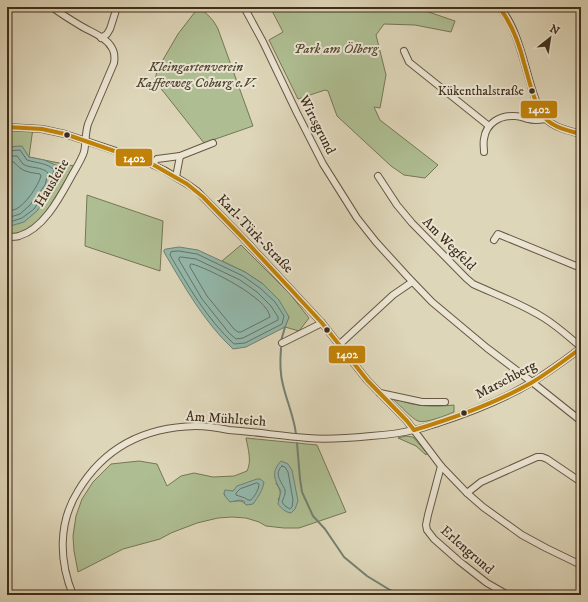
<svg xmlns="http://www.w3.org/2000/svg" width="588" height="602" font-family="'IM FELL DW Pica',serif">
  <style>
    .green { fill: #aebe92; stroke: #767656; fill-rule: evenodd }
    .water { fill: #93b9ad; stroke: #718172 }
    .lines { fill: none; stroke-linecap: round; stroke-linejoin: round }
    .shore { stroke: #697364; stroke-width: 1 }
    .stream { stroke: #718172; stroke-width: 2 }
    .street-casing { stroke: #675742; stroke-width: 8 }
    .street { stroke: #eae4d2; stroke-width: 6 }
    .bus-1-casing { stroke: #eae4d2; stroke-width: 7 }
    .bus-1 { stroke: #c08208; stroke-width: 4 }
    .bus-dot { fill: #3f2d1a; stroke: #eae4d2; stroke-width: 1.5 }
    .labels { text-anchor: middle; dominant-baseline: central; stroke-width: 4; stroke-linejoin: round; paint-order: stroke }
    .bus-label { font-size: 13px; fill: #3f2d1a; stroke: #eae4d2; text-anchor: end }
    .park-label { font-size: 14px; font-style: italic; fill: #554a32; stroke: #eae4d2 }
    .street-label { font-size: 14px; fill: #3f2d1a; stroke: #eae4d2 }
    .line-badge { stroke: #eae4d2; stroke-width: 1.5 }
    .badge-label { font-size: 11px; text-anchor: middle; font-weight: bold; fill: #fff }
  </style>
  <rect width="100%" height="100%" fill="#ded6b9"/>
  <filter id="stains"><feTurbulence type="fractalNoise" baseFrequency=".005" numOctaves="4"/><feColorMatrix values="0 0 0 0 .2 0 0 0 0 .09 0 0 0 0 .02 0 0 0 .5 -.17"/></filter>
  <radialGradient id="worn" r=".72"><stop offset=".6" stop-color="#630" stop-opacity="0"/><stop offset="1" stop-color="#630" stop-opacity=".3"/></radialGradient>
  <g class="green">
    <polygon points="270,7 414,7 455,21 451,32 415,25 384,24 376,35 386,75 380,108 374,107 380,120 438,165 425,178 404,175 391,166 337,116 328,91 325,90 298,99 269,40 283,32"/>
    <path d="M 198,8 L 200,8 C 207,14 214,20 218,29 L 253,126 L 204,143 L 155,81 L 157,70 L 178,34 Z"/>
    <path d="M 7,127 L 33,128 L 29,157 L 74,166 C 68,176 62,186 56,196 C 45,216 33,234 7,235 Z"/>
    <polygon points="87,195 163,221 160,271 85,246"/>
    <polygon points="241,245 290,294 309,318 299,331 285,327 289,317 263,284 245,272 222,261"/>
    <path d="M 397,399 C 414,407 435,407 454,405 L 454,412 C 447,415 425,424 418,421 C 412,419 400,405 394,400 Z"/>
    <polygon points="406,436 413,437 427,453 426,455 416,446 398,438"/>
    <path d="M 246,438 L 317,445 L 346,512 L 299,528 L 284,528 L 266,526 L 259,522 L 246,518 L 232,517 L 218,518 L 197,523 L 171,533 L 160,539 L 123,549 L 78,572 L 74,551 L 73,536 L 76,516 L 82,499 L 93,482 L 111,464 L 139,461 L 157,464 L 167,486 L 181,476 L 194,473 L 213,477 L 234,476 L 247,471 C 252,461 248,449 246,438 ZM 276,483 L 295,509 L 278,500 C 282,493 280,490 276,483 ZM 236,488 L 247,505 C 238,496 234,506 227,498 C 224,494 225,498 224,493 L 233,491 Z"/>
  </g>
  <g class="water">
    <polygon points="22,146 29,157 44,160 58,166 57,175 53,188 37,211 24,222 7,227 7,147"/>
    <path d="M 179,247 L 198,250 L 245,272 L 263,284 L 279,300 L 289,317 L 285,327 L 246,347 L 233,349 C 204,322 184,286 164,252 L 164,250 L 166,249 Z"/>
    <path d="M 281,461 L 288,464 L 292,470 L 298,501 L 295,509 L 291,513 C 285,512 282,509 278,504 L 281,491 C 274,479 271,472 281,461 Z"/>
    <path d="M 257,479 L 260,479 L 264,482 C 263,490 258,497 253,504 L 247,505 L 245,504 L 244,501 L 240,500 L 230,502 L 225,496 L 224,493 L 225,490 L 233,491 L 237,486 Z"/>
  </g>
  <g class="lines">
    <g class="shore">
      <path d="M 7,151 L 20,150 L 27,160 C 36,163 48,163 54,170 L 49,187 L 34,209 L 22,218 L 7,223"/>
      <path d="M 7,156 L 17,156 C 19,158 21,162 23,164 C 30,169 42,166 48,173 L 45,185 L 30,205 L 20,214 L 7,218"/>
      <path d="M 7,162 L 14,162 C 22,172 28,172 40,174 L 41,176 C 38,186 26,204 16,209 C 13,210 10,211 7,212"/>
      <path d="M 179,251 L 197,254 L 243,276 L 260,288 L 275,302 L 284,316 L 282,324 L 245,343 L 234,344 C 207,319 188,286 170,255 L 171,252 Z"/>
      <polygon points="181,257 196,259 240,280 257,292 271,306 278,317 278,320 243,338 236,339 229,333 202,299 179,260 179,258"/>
      <path d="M 192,264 C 210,269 268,298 270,317 L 241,332 L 238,332 L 234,329 L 207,296 L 190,267 L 190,265 Z"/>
      <path d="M 282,466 L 285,467 L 288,472 L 293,500 L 292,507 L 290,509 L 285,506 L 282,502 C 283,499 286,494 285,490 C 282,482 273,474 282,466 Z"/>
      <path d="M 257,483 L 259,484 C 259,489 255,496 251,500 L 248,500 L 245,498 L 236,495 L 236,493 L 240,489 Z"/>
    </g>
    <g class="stream">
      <polyline points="281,341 285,327"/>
      <path d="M 281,348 C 280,360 280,374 283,385 C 287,402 294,417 296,434"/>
      <polyline points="297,443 300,479 302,492 313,516 325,529 344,557 367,576 390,590 403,595"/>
    </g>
    <defs>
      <g id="street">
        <polyline points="244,7 263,42 297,113 323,164 357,218 376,242 407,276 432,302 487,348 532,382 581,421"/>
        <path d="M 499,7 C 519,28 525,71 535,98 C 538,105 541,114 547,120 C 556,128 569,131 581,134"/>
        <polyline points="101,38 107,34 110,29 117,7"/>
        <polyline points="404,51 409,62 489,126"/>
        <polyline points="7,127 42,129 65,134 143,160 164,170 187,184 197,191 243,238 322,323 367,380 407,421 441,466 467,493 483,507 522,535 546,548 577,563 581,564"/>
        <path d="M 484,152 C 484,148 483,143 484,139 C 486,123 500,115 515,116 C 520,116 524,118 528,119 C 534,121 540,120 546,119"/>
        <polyline points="152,164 157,159 180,156 213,143"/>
        <path d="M 378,176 L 397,205 L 412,223 L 466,278 L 473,284 C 497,295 522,304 544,318 C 557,326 569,337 581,347"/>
        <polyline points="176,177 180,156"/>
        <path d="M 7,237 C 11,237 15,237 19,236 C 43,229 59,199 70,179 C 74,171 81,161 84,152 C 86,143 85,134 88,124 L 114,63 C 115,57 115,53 112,48 C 106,37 91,32 81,26 C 71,20 61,14 52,7"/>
        <polyline points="494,240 498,234 581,268"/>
        <polyline points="282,343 322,323"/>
        <polyline points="340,344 393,295 412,282"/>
        <polyline points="380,393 422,402 445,402"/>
        <polyline points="441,466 428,515 426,525 427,530 434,539 459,561 487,583 508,595"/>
        <polyline points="467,493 481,482 537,457 542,457 547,459 581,482"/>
        <path d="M 73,595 C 59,561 58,523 78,491 C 105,446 145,427 196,426 C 207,426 219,428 229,430 C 256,432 282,436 308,438 C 329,440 350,438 371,436 C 385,435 399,434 413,430 C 422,429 430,425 438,423 C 471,412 503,400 532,382 C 549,372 565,360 581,348"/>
      </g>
    </defs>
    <use href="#street" class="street-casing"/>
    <use href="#street" class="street"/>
    <defs>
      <g id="bus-1">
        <path d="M 499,7 C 512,24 519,43 524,63 C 529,79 535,109 547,120 C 556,128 569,131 581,134"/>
        <polyline points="7,127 42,129 65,134 152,164 187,184 203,197 243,238 322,323 367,380 407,421 414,430"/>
        <path d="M 414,430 C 454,418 494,404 531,383 C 548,373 565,360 581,348"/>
      </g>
    </defs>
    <use href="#bus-1" class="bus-1-casing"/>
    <use href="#bus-1" class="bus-1"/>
  </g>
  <g class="bus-dot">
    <circle cx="532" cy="91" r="3.5"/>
    <circle cx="67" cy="135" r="3.5"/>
    <circle cx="327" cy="330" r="3.5"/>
    <circle cx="464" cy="413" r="3.5"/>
  </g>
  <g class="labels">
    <g class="bus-label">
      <text x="524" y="91">Kükenthalstraße</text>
    </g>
    <g class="park-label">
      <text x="336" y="49">Park am Ölberg</text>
      <text x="196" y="67">Kleingartenverein<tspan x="196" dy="16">Kaffeeweg Coburg e.V.</tspan></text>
    </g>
    <g class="street-label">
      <text transform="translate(317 125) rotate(63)">Wirtsgrund</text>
      <text transform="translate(52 183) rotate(-59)">Hausleite</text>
      <text transform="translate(255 234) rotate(46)">Karl-Türk-Straße</text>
      <text transform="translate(449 244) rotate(45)">Am Wegfeld</text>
      <text transform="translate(506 380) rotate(-28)">Marschberg</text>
      <text transform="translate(226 419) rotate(4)">Am Mühlteich</text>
      <text transform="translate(467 550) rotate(41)">Erlengrund</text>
    </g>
  </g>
  <g class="line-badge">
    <rect x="520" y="100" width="38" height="19" rx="4" fill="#c08208"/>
    <rect x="115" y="148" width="38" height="19" rx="4" fill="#c08208"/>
    <rect x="328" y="345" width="38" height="19" rx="4" fill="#c08208"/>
  </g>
  <g class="badge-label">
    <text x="539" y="113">1402</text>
    <text x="134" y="162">1402</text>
    <text x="347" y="358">1402</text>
  </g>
  <rect width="588" height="602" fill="none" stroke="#ded6b9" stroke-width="24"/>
  <rect x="8" y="8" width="572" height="586" fill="none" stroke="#3f2d1a" stroke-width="2"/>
  <rect x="12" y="12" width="564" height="578" fill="none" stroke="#3f2d1a"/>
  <g transform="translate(550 38) rotate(30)" stroke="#eae4d2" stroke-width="3" paint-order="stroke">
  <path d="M0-3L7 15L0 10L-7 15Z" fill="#3f2d1a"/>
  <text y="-6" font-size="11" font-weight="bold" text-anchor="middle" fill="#3f2d1a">N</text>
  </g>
  <rect width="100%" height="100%" filter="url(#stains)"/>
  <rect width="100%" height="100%" fill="url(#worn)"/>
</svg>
